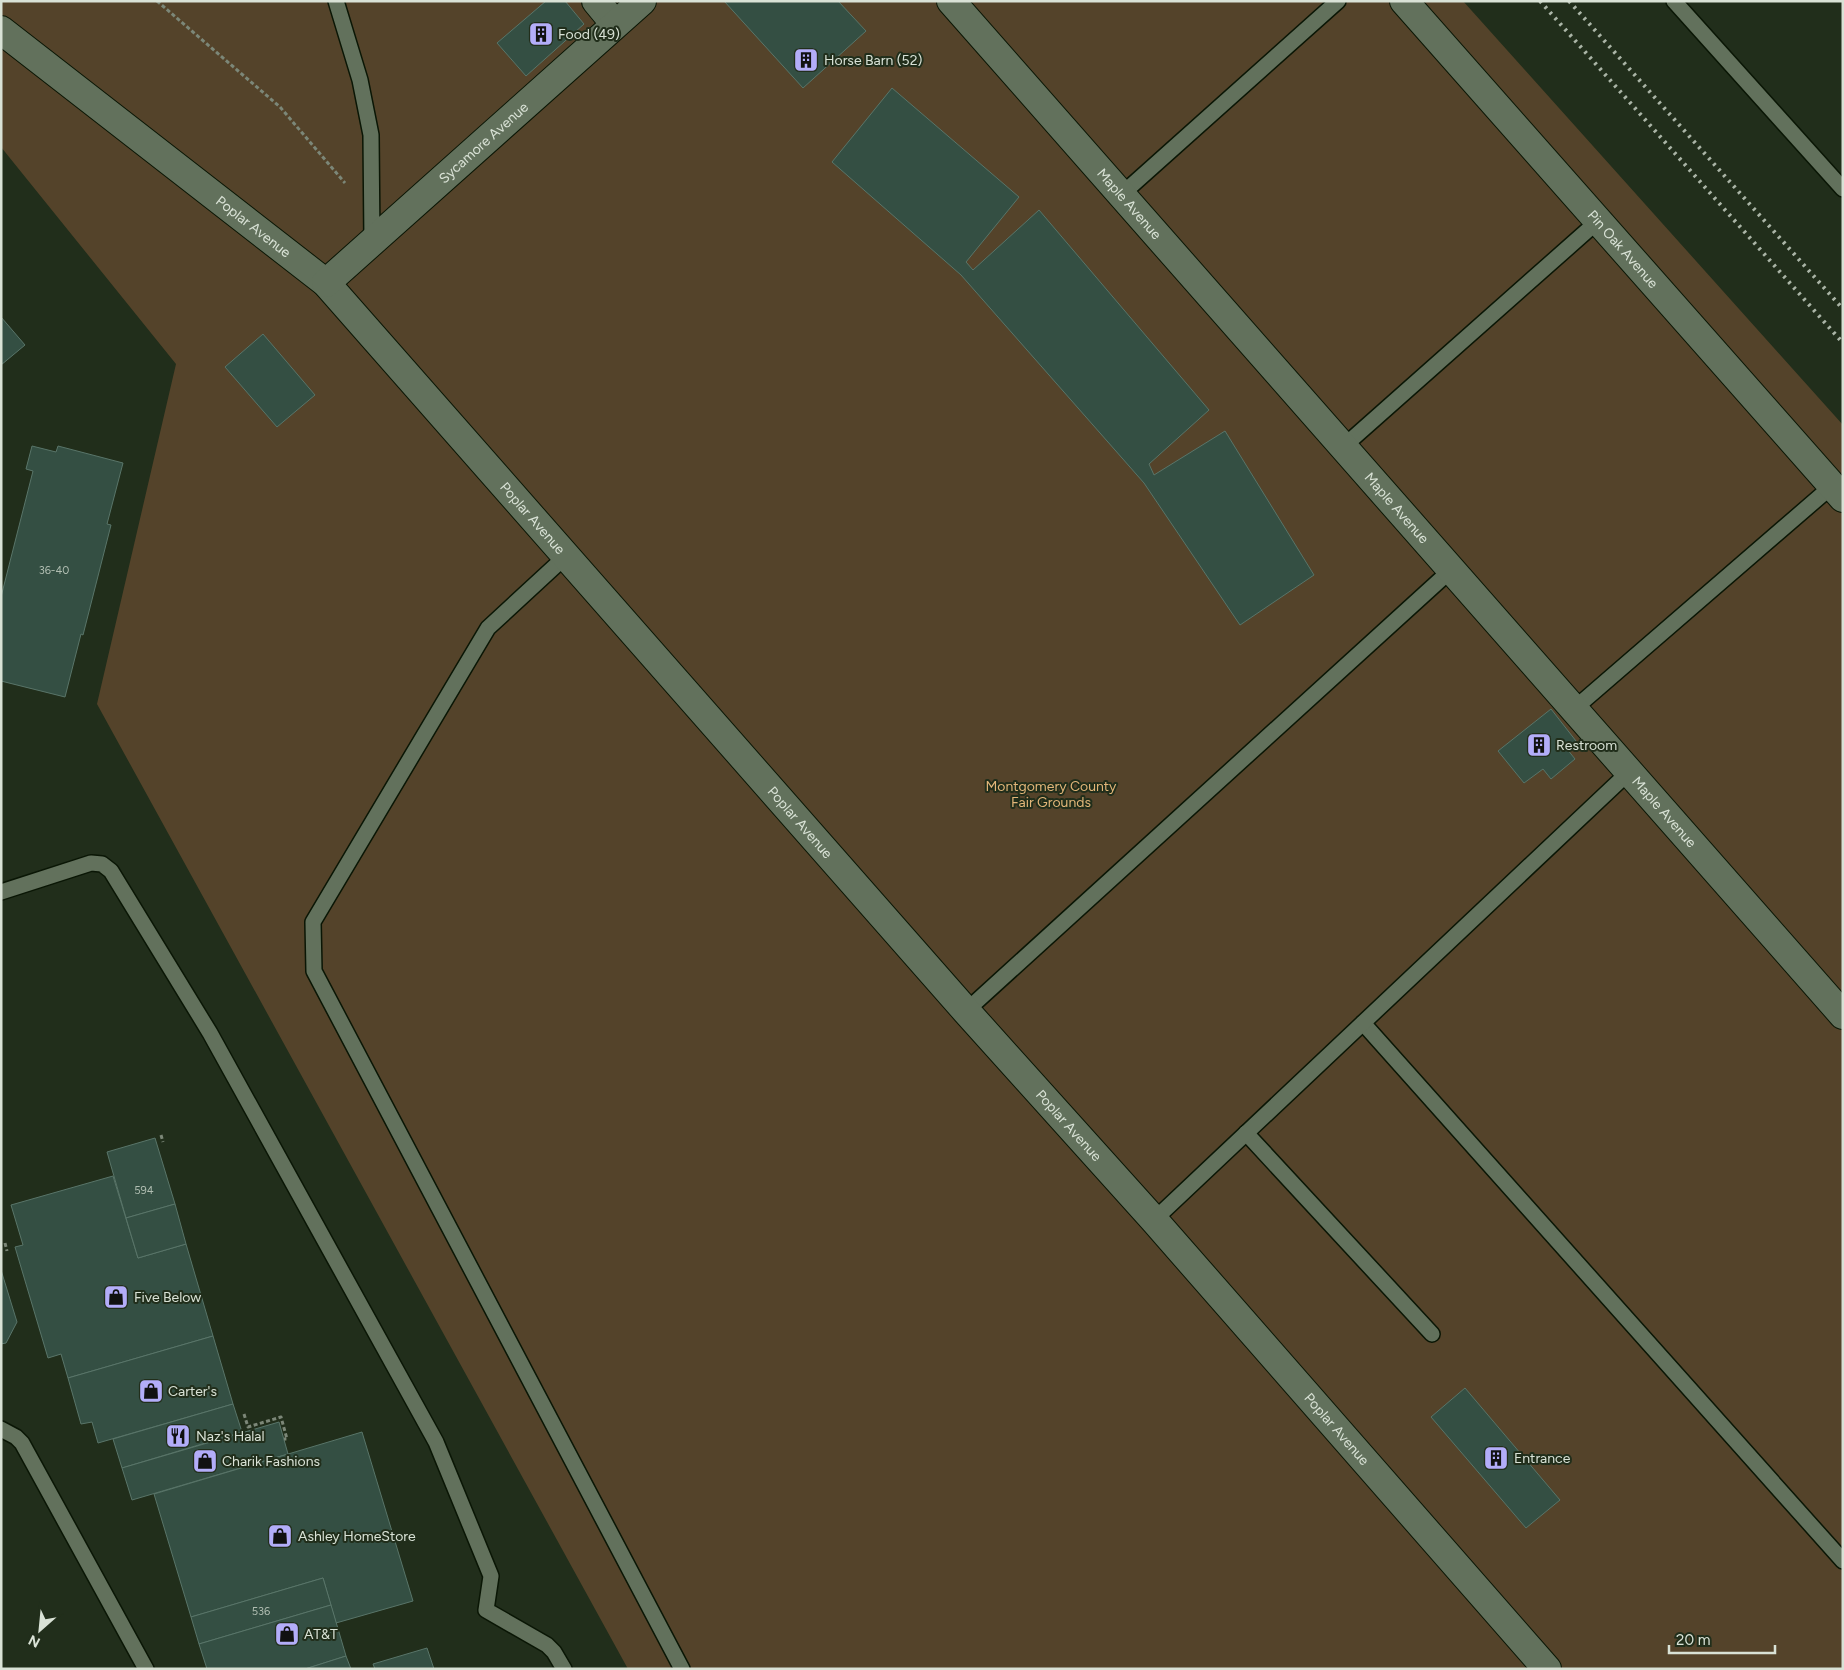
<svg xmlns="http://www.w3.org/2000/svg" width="1844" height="1670" font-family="Figtree,sans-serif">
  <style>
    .green { fill: #54432a }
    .building { fill: #344f43; stroke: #597569 }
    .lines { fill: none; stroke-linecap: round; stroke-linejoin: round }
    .lane-casing { stroke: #0a1605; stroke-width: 18 }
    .street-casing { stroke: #0a1605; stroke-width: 30 }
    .path { stroke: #7c8778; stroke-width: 3; stroke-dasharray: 4 2.5; stroke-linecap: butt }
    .lane { stroke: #62715c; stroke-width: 15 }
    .street { stroke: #62715c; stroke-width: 28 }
    .rail { stroke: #abb5a7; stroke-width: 4; stroke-dasharray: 2.5 5; stroke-linecap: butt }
    .labels { text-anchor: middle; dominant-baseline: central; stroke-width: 4; stroke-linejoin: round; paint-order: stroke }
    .number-label { font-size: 11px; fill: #b0bdb1 }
    .poi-label { font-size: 14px; fill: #d9e2d6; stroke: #212e1b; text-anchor: start }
    .street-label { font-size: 14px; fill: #d9e2d6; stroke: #212e1b }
    .park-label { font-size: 14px; fill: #e2b679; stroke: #212e1b }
  </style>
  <rect width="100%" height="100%" fill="#212e1b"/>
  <polygon class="green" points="1,1 1463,1 1843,425 1843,1669 628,1669 97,704 176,364 1,147"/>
  <g class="building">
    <polygon points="546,1 565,1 584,24 526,76 497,43"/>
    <polygon points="724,1 838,1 866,31 803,88"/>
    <polygon points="892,88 1019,197 966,262 973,270 1039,210 1209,410 1149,464 1154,475 1225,431 1314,575 1240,625 1144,483 961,275 832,162"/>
    <polygon points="1,317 25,345 1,365"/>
    <polygon points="263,334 315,395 277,427 225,367"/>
    <polygon points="32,446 56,452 58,446 123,463 107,524 111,525 83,635 81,634 65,697 1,681 1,597 33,471 26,469"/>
    <polygon points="1551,709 1576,741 1567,749 1575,759 1551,779 1543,769 1524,783 1498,751"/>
    <polygon points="155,1138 175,1204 126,1218 107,1152"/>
    <polygon points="113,1176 138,1258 186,1244 213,1336 68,1378 61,1354 48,1358 15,1247 23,1245 11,1205"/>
    <polygon points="175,1204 186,1244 138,1258 126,1218"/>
    <polygon points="1,1270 17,1322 6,1343 1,1344"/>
    <polygon points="213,1336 233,1404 98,1443 92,1422 81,1424 68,1378"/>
    <polygon points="1465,1388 1560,1500 1526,1528 1431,1417"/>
    <polygon points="233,1404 242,1432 122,1468 113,1439"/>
    <polygon points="279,1422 288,1454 132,1500 122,1468"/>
    <polygon points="362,1432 413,1601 336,1623 323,1578 191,1617 154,1494"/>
    <polygon points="323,1578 331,1605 199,1644 191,1617"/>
    <polygon points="331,1605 346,1656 305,1669 207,1669 199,1644"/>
    <polygon points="427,1648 434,1669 375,1669 373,1664"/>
    <polygon points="346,1656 351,1669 305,1669"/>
  </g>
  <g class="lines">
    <defs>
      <g id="lane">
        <polyline points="336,1 360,80 371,135 372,242"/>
        <polyline points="1674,1 1843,189"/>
        <polyline points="1121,195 1338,1"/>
        <polyline points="1343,447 1598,221"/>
        <polyline points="566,556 488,628 313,922 314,971 682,1669"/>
        <polyline points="1574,709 1832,486"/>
        <polyline points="1,892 91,863 102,864 111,871 210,1033 436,1442 491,1576 486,1610 547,1645 554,1652 564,1669"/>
        <polyline points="966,1011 1451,570"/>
        <polyline points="1363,1023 1843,1561"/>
        <polyline points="1246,1133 1432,1334"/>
        <polyline points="1154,1220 1629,772"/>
        <polyline points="1,1429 16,1437 22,1443 146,1669"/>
      </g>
      <g id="street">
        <polyline points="596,1 615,24"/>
        <path id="s1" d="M 951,1 L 1843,1015"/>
        <path id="s2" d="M 1404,1 L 1843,498"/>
        <path id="s3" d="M 1,30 L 326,283 L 966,1011 L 1154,1220 L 1547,1669"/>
        <path id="s4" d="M 326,283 L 642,1"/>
      </g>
    </defs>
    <use href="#lane" class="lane-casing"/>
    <use href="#street" class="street-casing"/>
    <g class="path">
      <polyline points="157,1 280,107 345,183"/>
      <polyline points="161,1135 163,1142"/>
      <polyline points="5,1243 7,1251"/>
      <polyline points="244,1414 248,1427 281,1417 287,1439 284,1439"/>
    </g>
    <use href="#lane" class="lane"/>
    <use href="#street" class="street"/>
    <g class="rail">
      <polyline points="1540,1 1843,343"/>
      <polyline points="1569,1 1843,309"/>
    </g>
  </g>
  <defs>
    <symbol id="building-square" viewBox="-11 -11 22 22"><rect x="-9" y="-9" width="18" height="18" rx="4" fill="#b3adf9" stroke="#212e1b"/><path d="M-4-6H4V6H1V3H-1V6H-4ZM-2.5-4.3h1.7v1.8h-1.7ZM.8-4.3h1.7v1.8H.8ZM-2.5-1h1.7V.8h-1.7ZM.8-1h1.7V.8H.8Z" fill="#111"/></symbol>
    <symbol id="shop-square" viewBox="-11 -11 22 22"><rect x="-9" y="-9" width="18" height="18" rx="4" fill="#b3adf9" stroke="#212e1b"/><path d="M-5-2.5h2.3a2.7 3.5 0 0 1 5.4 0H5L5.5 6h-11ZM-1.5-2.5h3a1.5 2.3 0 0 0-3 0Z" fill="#111"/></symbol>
    <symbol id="restaurant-square" viewBox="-11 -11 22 22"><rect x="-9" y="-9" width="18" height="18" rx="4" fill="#b3adf9" stroke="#212e1b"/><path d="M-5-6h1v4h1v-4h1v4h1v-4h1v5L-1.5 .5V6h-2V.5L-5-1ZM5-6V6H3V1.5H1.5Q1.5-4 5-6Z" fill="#111"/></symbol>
  </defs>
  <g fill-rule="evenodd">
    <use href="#building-square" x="527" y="20" width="28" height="28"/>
    <use href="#building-square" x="792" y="46" width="28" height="28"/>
    <use href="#building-square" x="1525" y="731" width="28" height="28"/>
    <use href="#shop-square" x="102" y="1283" width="28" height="28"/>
    <use href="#shop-square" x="137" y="1377" width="28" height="28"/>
    <use href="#restaurant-square" x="164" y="1422" width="28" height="28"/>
    <use href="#building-square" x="1482" y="1444" width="28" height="28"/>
    <use href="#shop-square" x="191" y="1447" width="28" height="28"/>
    <use href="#shop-square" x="266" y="1522" width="28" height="28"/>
    <use href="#shop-square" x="273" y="1620" width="28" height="28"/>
  </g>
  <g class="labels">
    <g class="number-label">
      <text x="54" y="570">36-40</text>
      <text x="144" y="1190">594</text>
      <text x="261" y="1611">536</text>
    </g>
    <g class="poi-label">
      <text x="558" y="34">Food (49)</text>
      <text x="824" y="60">Horse Barn (52)</text>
      <text x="1556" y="745">Restroom</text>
      <text x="134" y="1297">Five Below</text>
      <text x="168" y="1391">Carter's</text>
      <text x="196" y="1436">Naz's Halal</text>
      <text x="1514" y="1458">Entrance</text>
      <text x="222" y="1461">Charik Fashions</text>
      <text x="298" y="1536">Ashley HomeStore</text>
      <text x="304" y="1634">AT&amp;T</text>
    </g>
    <g class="street-label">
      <text stroke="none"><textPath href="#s4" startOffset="211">Sycamore Avenue</textPath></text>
      <text stroke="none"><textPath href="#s1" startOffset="270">Maple Avenue</textPath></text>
      <text stroke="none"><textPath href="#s3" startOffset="320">Poplar Avenue</textPath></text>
      <text stroke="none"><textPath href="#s2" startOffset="331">Pin Oak Avenue</textPath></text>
      <text stroke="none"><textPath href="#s1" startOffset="675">Maple Avenue</textPath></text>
      <text stroke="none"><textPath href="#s3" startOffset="725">Poplar Avenue</textPath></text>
      <text stroke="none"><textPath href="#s1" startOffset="1080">Maple Avenue</textPath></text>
      <text stroke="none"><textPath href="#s3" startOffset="1130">Poplar Avenue</textPath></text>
      <text stroke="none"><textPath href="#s3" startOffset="1535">Poplar Avenue</textPath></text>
      <text stroke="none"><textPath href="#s3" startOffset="1940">Poplar Avenue</textPath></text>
    </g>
    <g class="park-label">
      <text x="1051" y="786">Montgomery County<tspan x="1051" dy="16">Fair Grounds</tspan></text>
    </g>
  </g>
  <rect width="1844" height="1670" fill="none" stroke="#d9e2d6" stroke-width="5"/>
  <g transform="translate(40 1630) rotate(207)" stroke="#212e1b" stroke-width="4" paint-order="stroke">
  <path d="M0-4L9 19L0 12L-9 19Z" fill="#d9e2d6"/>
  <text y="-8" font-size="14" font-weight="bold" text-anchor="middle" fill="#d9e2d6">N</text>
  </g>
  <path d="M1669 1645v8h106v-8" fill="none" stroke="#d9e2d6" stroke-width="2.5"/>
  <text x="1676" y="1645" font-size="15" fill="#d9e2d6" stroke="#212e1b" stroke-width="4" paint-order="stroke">20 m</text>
</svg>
